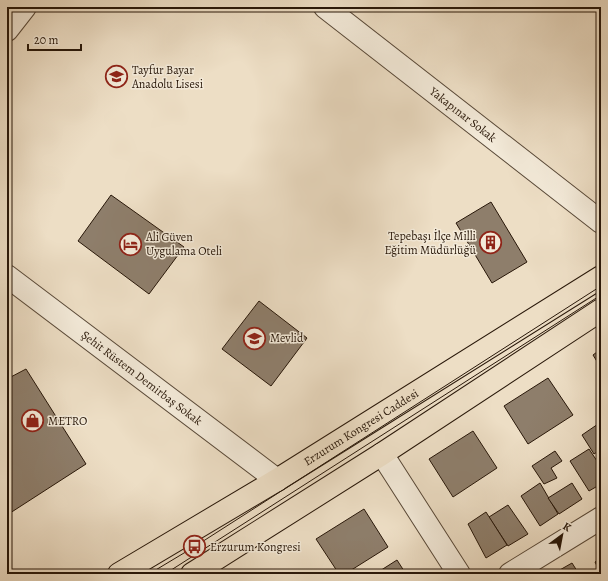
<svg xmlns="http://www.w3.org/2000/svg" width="608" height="581" font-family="Alegreya,serif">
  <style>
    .building { fill: #8e7e6b; stroke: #281709 }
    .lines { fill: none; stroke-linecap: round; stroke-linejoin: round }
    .minor-casing { stroke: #594938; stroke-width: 24 }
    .major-casing { stroke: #281709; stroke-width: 24 }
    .minor { stroke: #f3ead9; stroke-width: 22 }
    .major { stroke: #eddec5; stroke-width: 22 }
    .tram { stroke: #281709; stroke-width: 1 }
    .labels { text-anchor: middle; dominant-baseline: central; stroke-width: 3; stroke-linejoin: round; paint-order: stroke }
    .poi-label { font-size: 12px; fill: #281709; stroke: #f3ead9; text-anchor: start }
    .street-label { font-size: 12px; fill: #281709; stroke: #f3ead9 }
  </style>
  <rect width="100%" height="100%" fill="#eddec5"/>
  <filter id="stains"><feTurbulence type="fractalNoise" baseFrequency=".005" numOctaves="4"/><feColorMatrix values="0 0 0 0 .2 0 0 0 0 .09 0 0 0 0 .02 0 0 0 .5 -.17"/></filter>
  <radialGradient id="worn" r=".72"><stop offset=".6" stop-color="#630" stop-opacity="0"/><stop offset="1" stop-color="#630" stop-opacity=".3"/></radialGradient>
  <g class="building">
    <polygon points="111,195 184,247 149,294 78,241"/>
    <polygon points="491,202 527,262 492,283 456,223"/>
    <polygon points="259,301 307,338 271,386 222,349"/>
    <polygon points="601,349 601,368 593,355"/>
    <polygon points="26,369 86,464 7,515 7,379"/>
    <polygon points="548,378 573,415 528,444 504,406"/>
    <polygon points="601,422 601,442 597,444 600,450 594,454 582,435"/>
    <polygon points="473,431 497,468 453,497 429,459"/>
    <polygon points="589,449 601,467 601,484 589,491 570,461"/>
    <polygon points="555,451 562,461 551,468 557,478 544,484 532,466"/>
    <polygon points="540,483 558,514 540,526 521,496"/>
    <polygon points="572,483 582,499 559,514 548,498"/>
    <polygon points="508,505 528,534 508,546 489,517"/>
    <polygon points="364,509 388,547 345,574 339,574 316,539"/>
    <polygon points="486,512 507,545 486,558 468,524"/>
    <polygon points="601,558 601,574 595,562"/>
    <polygon points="397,560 406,574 375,574"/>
    <polygon points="572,563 579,574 560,574 558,571"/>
  </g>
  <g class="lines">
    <defs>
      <g id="minor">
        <path id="s1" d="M 325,7 L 601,222"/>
        <polyline points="7,30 25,7"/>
        <path id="s2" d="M 7,276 L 277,480"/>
        <polyline points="382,454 459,574"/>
        <polyline points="510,574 601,518"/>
      </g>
      <g id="major">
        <path id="s3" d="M 119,574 L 277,480 L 601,277"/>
        <polyline points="192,574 382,454 601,310"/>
      </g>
    </defs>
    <use href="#minor" class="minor-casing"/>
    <use href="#major" class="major-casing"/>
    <use href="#minor" class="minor"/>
    <use href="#major" class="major"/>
    <g class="tram">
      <polyline points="149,574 194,547 601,286"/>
      <polyline points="165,574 601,295"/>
    </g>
  </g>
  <defs>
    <symbol id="school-ring" viewBox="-11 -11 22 22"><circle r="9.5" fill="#f3ead9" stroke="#8f2418" stroke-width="1.5"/><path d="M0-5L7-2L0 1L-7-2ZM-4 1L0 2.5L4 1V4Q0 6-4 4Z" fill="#8f2418"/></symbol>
    <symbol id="building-ring" viewBox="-11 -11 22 22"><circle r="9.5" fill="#f3ead9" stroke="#8f2418" stroke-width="1.5"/><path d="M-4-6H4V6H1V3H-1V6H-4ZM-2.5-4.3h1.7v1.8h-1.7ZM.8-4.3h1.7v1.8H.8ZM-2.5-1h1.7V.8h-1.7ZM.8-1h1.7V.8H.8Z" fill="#8f2418"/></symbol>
    <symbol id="hotel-ring" viewBox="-11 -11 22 22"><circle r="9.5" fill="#f3ead9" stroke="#8f2418" stroke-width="1.5"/><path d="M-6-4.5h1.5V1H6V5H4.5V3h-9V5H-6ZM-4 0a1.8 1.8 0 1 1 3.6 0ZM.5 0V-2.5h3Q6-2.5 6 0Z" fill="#8f2418"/></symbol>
    <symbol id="shop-ring" viewBox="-11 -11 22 22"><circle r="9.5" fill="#f3ead9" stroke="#8f2418" stroke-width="1.5"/><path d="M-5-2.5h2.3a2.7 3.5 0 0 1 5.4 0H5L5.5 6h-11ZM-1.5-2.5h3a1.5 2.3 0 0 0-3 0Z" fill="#8f2418"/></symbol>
    <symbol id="bus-ring" viewBox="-11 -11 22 22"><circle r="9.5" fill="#f3ead9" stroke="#8f2418" stroke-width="1.5"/><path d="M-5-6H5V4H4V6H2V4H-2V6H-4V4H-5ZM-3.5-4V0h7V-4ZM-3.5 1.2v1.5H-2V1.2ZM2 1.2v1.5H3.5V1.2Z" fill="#8f2418"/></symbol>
  </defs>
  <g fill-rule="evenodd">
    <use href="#school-ring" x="104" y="64" width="25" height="25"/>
    <use href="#building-ring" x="478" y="230" width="25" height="25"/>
    <use href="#hotel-ring" x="118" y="232" width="25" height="25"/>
    <use href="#school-ring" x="242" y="326" width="25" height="25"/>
    <use href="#shop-ring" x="20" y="408" width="25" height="25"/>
    <use href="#bus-ring" x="182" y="534" width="25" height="25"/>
  </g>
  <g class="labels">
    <g class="poi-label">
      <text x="132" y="70">Tayfur Bayar<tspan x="132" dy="14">Anadolu Lisesi</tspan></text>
      <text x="476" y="236" text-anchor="end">Tepebaşı İlçe Milli<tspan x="476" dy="14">Eğitim Müdürlüğü</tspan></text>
      <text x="146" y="237">Ali Güven<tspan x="146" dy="14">Uygulama Oteli</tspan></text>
      <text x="270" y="338">Mevlid</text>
      <text x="48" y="421">METRO</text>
      <text x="210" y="547">Erzurum Kongresi</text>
    </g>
    <g class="street-label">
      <text stroke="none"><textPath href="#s1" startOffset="175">Yakapınar Sokak</textPath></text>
      <text stroke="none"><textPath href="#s2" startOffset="169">Şehit Rüstem Demirbaş Sokak</textPath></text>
      <text stroke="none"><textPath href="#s3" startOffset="283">Erzurum Kongresi Caddesi</textPath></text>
    </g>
  </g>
  <rect width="608" height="581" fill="none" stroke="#eddec5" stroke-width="24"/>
  <rect x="8" y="8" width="592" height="565" fill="none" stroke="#281709" stroke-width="2"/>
  <rect x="12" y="12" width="584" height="557" fill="none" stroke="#281709"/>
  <g transform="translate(562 535) rotate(32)" stroke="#f3ead9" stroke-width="3" paint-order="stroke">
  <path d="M0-3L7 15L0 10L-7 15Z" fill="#281709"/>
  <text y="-6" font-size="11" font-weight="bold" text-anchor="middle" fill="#281709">K</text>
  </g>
  <path d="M28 44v6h53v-6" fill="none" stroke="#281709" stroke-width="2"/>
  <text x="34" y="44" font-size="12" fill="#281709" stroke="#f3ead9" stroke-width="3" paint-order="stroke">20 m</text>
  <rect width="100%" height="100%" filter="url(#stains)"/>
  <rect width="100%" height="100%" fill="url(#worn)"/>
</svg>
